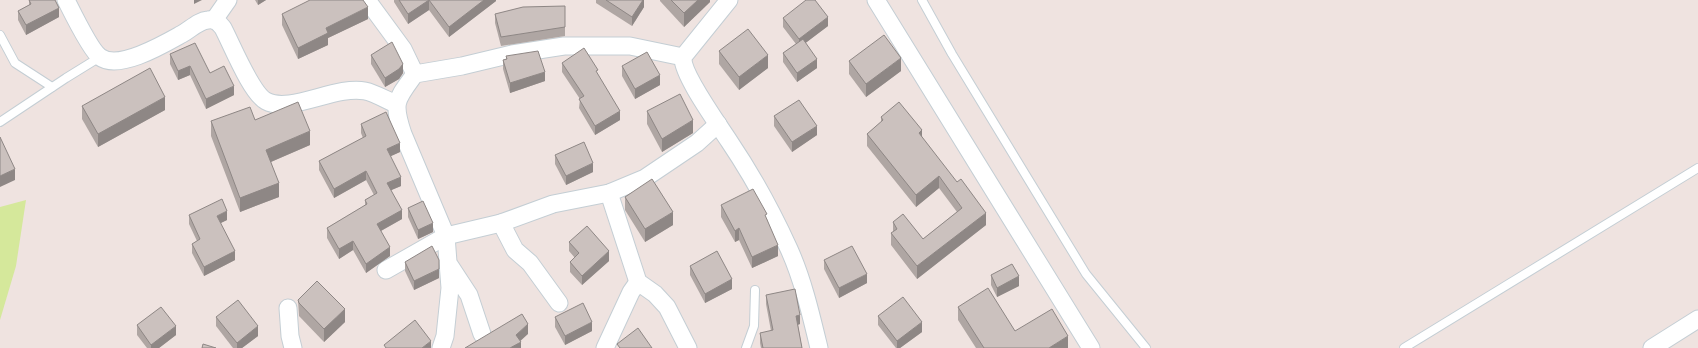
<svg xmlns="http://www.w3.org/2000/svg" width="1698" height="348" font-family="'PT Sans Narrow',sans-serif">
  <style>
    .garden { fill: #d5e89b }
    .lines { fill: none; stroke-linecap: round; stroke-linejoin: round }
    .lane-casing { stroke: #c4ced4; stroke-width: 10 }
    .street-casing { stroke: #c4ced4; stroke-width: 19 }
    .lane { stroke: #fff; stroke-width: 8 }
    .street { stroke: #fff; stroke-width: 17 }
    .wall { fill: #afa6a3 }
    .shaded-wall { fill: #8e8785 }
    .building { fill: #cbc1be; stroke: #8e8785 }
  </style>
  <rect width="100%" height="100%" fill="#efe3e0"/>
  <polygon class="garden" points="26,200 16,266 0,320 0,207"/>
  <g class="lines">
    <defs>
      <g id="lane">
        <polyline points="922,0 952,54 1086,274 1146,348"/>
        <polyline points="0,35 15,63 52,87"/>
        <polyline points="0,122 66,78 100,57"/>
        <polyline points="746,348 754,326 755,290"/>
        <polyline points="1404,348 1698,168"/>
      </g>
      <g id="street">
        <path d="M 66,0 C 72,12 91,51 100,57 C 119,71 164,44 182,34 C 191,29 198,21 208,20 C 216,19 219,23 223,28 C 232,45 251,93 266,101 C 290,114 336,85 365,91 C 375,93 386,100 396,104"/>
        <polyline points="367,0 403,49 415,74"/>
        <path d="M 729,0 L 683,57 C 681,73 718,124 729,141 C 752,175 772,212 789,249 C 803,280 811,315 819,348"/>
        <polyline points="876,0 1091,348"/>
        <polyline points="214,20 228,0"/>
        <polyline points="609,193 638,282 655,294 667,307 688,348"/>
        <polyline points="501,223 515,250 530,263 559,303"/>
        <polyline points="450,266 469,295 482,334"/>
        <polyline points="386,270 446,236 501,223 553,204 609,193 645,178 697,143 718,124"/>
        <polyline points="288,308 290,336 293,348"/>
        <path d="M 441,348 L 445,336 L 450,288 L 446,236 L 403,134 C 392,102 396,100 415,74 L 462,66 L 512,54 L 564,46 L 630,46 L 683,57"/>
        <polyline points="605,348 631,292 638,282"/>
        <polyline points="1652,348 1698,319"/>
      </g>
    </defs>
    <use href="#lane" class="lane-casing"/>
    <use href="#street" class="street-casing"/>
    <use href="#lane" class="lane"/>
    <use href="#street" class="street"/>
  </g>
  <g class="wall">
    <polygon points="29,0 55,0 59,17 26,35 18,20 18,11 29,5"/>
    <polygon points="255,0 266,0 258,5"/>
    <polygon points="394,0 496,0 496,1 449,37 429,10 408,24 394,2"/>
    <polygon points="596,0 644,0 644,7 632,26 596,3"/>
    <polygon points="660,0 710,0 710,2 684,27 660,1"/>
    <polygon points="565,6 565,36 501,46 495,23 495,14"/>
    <polygon points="282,14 368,19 328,38 328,45 298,59 282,25"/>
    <polygon points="783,18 828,26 805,43 817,68 797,82 783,62 783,53 796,44 783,27"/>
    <polygon points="719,51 768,68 739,90 719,64"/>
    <polygon points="170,54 210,73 234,95 206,109 190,75 178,80 170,64"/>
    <polygon points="371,55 403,73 399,79 385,87 371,64"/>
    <polygon points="506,56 545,81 510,93 503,69 503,60 506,59"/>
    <polygon points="849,61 901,71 866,97 849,74"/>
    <polygon points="562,63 620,120 595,135 579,108 580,99 562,72"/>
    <polygon points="622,66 660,85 635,99 622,76"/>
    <polygon points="82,106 165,110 98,147 82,119"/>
    <polygon points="647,111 693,133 662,152 647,124"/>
    <polygon points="774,116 817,135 792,152 774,126"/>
    <polygon points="881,117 922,137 986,225 917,279 891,245 891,233 893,232 893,222 923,239 957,212 939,188 916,207 867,146 867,134 881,122"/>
    <polygon points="255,120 310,145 271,162 279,197 240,212 211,136 211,121"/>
    <polygon points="361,124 400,152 390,156 401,186 391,190 402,219 381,231 390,256 366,273 353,250 339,259 327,238 327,228 365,206 365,200 374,195 366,180 334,198 319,170 319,161 363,138 361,133"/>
    <polygon points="555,155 593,172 566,185 555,164"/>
    <polygon points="625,197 673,225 645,242 625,210"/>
    <polygon points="721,205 767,219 778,256 752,268 739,240 735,242 721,217"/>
    <polygon points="408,208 433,232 418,239 408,217"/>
    <polygon points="189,215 227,220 220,223 235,260 204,276 192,253 192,244 197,241 189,224"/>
    <polygon points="569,242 609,261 582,285 570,272 570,262 575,258 569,251"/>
    <polygon points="824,260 867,283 839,298 824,269"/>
    <polygon points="405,262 439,278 414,290 405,271"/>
    <polygon points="690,266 732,289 705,303 690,275"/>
    <polygon points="991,275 1019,286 997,297 991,285"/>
    <polygon points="766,295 800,324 798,325 802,348 761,348 760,343 760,333 771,331 766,304"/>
    <polygon points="298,300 345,322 324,342 299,316"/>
    <polygon points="958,307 1015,331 1068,348 976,348 958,320"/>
    <polygon points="878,316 922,332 900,348 896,348 878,325"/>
    <polygon points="216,317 258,336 242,348 233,348 216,326"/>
    <polygon points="555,317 592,331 565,345 555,327"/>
    <polygon points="137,325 176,335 159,348 147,348 137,335"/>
  </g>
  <g class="shaded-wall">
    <polygon points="194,0 202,0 194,4"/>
    <polygon points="258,0 266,0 258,5"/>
    <polygon points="429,0 429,10 408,24 408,14"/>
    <polygon points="484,0 496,0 496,1 449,37 449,27"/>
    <polygon points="643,0 644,0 644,7 632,26 632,17"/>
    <polygon points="698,0 710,0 710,2 684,27 684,13"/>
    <polygon points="368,7 368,19 328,38 328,45 298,59 298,48 326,28"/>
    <polygon points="59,8 59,17 26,35 26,25"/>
    <polygon points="828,17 828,26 799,48 799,39"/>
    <polygon points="768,55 768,68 739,90 739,77"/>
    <polygon points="901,58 901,71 866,97 866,84"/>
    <polygon points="817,59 817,68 797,82 797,73"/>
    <polygon points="403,64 403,73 399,79 385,87 385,78"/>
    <polygon points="190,66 190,75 178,80 178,71"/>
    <polygon points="545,72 545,81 510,93 510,83"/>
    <polygon points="660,75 660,85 635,99 635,89"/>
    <polygon points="234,86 234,95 206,109 206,99"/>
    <polygon points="165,97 165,110 98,147 98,134"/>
    <polygon points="620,111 620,120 595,135 595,126"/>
    <polygon points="693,120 693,133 662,152 662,139"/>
    <polygon points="817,126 817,135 792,152 792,142"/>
    <polygon points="922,130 922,142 919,133"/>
    <polygon points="310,131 310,145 266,164 266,150"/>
    <polygon points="400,143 400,152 387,158 387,149"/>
    <polygon points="593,163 593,172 566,185 566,176"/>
    <polygon points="15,169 15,180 0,187 0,176"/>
    <polygon points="366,171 366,180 334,198 334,189"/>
    <polygon points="939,176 939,188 916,207 916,195"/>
    <polygon points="401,177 401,186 387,192 387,183"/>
    <polygon points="279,183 279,197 240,212 240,198"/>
    <polygon points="402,210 402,219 377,233 377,224"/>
    <polygon points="227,211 227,220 217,225 217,216"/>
    <polygon points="673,212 673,225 645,242 645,229"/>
    <polygon points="986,213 986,225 917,279 917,266"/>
    <polygon points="433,223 433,232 418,239 418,230"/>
    <polygon points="739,228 739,240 735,242 735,231"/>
    <polygon points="353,241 353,250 339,259 339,249"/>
    <polygon points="778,245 778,256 752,268 752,257"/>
    <polygon points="390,247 390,256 366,273 366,264"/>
    <polygon points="235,251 235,260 204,276 204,267"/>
    <polygon points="609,251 609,261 582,285 582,276"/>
    <polygon points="439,269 439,278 414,290 414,281"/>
    <polygon points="867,274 867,283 839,298 839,288"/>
    <polygon points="1019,276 1019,286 997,297 997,288"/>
    <polygon points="732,279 732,289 705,303 705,294"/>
    <polygon points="345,309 345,322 324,342 324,329"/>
    <polygon points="800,315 800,324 796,325 796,316"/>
    <polygon points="592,322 592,331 565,345 565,336"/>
    <polygon points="922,322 922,332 900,348 897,348 897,341"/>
    <polygon points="528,324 528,334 517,344 521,342 521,348 510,348 516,335"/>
    <polygon points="176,326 176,335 159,348 151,348 151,345"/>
    <polygon points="258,326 258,336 242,348 237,348 237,343"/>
    <polygon points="1068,336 1068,348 1049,348"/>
    <polygon points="431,341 431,348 422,348"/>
  </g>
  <g class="building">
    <polygon points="29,0 55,0 59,8 26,25 18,11 31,4"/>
    <polygon points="310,0 363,0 368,7 326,28 328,33 298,48 282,14"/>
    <polygon points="399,0 484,0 449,27 429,0 408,14"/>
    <polygon points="606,0 643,0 632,17"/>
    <polygon points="671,0 698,0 684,13"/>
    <polygon points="806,0 815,0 828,17 799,39 783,18"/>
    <polygon points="565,6 565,27 501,37 495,14 523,7"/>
    <polygon points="748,29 768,55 739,77 719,51"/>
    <polygon points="884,35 901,58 866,84 849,61"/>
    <polygon points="803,39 817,59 797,73 783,53"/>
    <polygon points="392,42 403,64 399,69 385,78 371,55"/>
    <polygon points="195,43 210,73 224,66 234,86 206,99 190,66 178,71 170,54"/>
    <polygon points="584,48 598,70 596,71 620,111 595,126 579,99 584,96 562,63"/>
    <polygon points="538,51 545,72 510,83 503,60 507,59 506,56"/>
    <polygon points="647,52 660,75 635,89 622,66"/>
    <polygon points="150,68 165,97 98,134 82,106"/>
    <polygon points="680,94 693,120 662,139 647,111"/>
    <polygon points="799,100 817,126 792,142 774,116"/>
    <polygon points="298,102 310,131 266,150 279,183 240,198 211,121 250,107 255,120"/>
    <polygon points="899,102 922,130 919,133 957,182 961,179 986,213 917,266 891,233 897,229 893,222 903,214 923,239 962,208 939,176 916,195 867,134 883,120 881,117"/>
    <polygon points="386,112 400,143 387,149 401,177 387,183 402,210 377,224 390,247 366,264 353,241 339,249 327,228 367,204 365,200 377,193 366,171 334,189 319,161 366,136 361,124"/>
    <polygon points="0,137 15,169 0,176"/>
    <polygon points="584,142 593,163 566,176 555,155"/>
    <polygon points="652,179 673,212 645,229 625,197"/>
    <polygon points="753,189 767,214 765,215 778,245 752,257 739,228 735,231 721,205"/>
    <polygon points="222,199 227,211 217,216 235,251 204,267 192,244 200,239 189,215"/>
    <polygon points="423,201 433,223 418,230 408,208"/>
    <polygon points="587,226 609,251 582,276 570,262 579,253 569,242"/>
    <polygon points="432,246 439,260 439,269 414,281 405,262"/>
    <polygon points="852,246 867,274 839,288 824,260"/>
    <polygon points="717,251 732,279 705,294 690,266"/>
    <polygon points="1012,264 1019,276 997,288 991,275"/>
    <polygon points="317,281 345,309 324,329 299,303 298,300"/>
    <polygon points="988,288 1015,331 1052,309 1068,336 1049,348 984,348 958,307"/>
    <polygon points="795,289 800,315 796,316 802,348 763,348 760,333 773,330 766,295"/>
    <polygon points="903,297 922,322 897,341 878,316"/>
    <polygon points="238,300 258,326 237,343 216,317"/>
    <polygon points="583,303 592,322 565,336 555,317"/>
    <polygon points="161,307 176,326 151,345 137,325"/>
    <polygon points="522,314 528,324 516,335 521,342 510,348 465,348"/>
    <polygon points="415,320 431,341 422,348 386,348 384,345"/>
    <polygon points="638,328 652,348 620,348 617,344"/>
    <polygon points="203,344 216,348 202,348"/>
  </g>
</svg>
